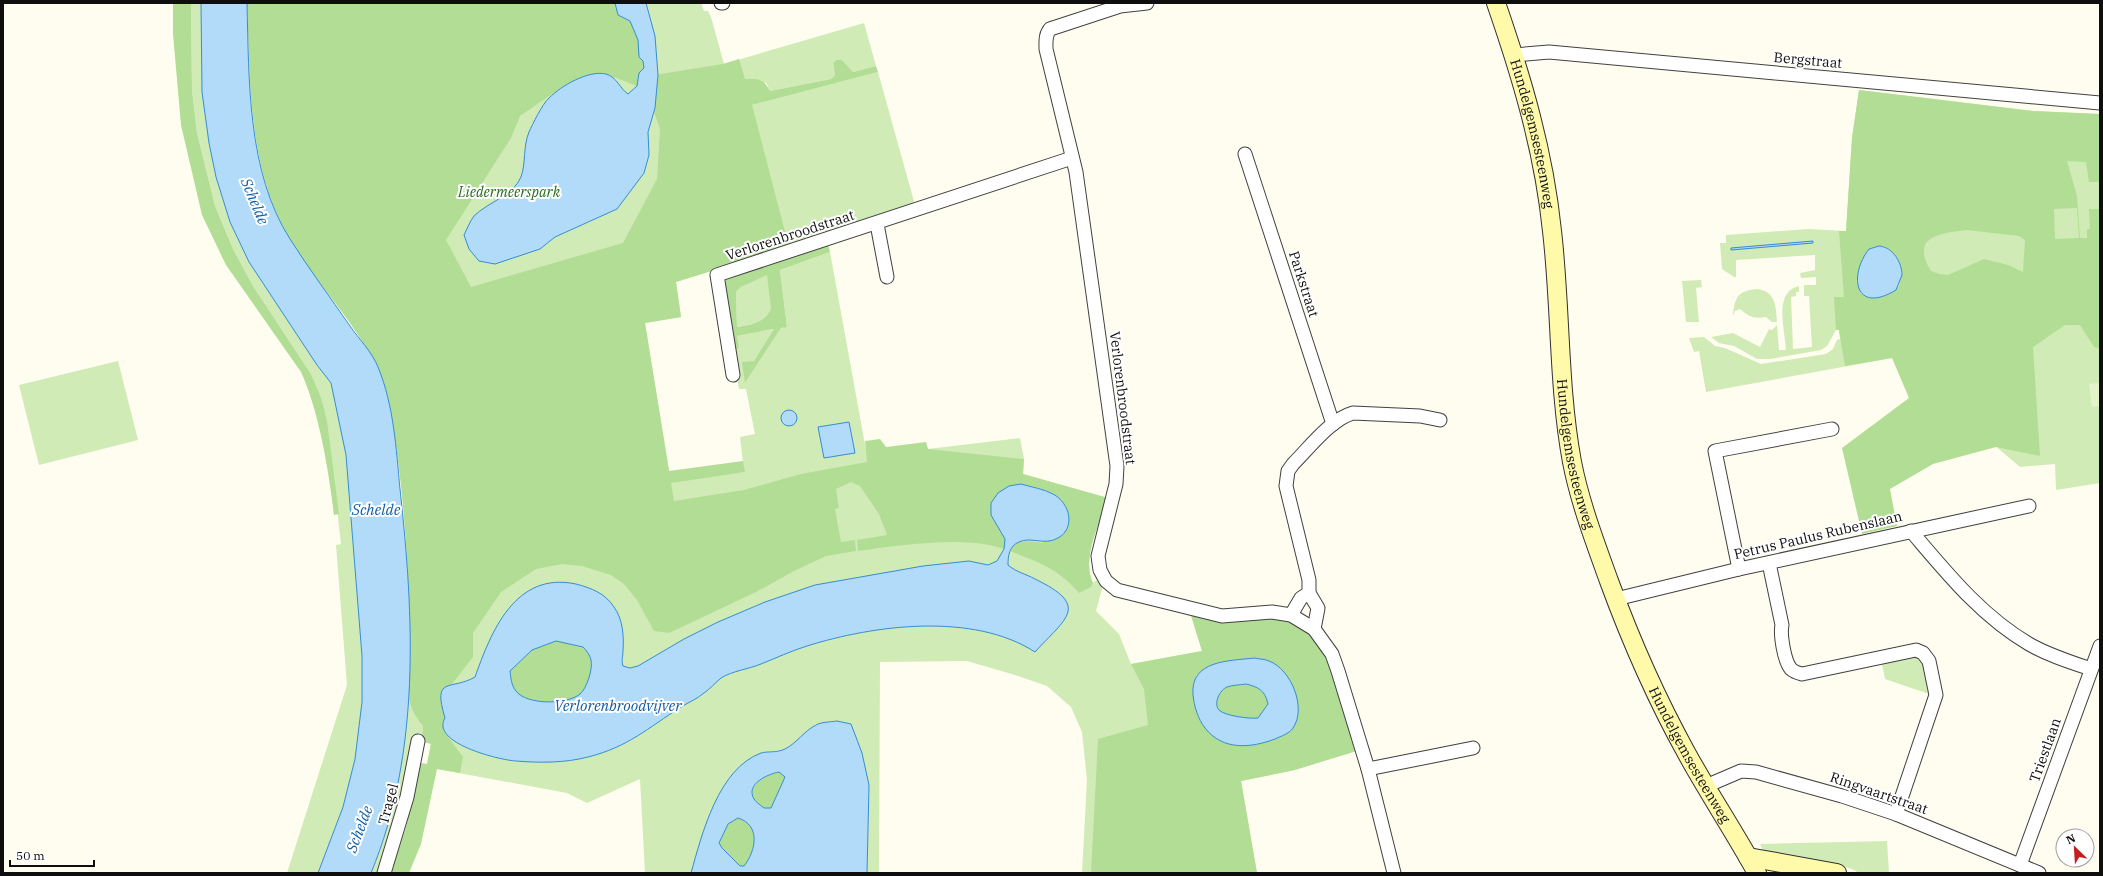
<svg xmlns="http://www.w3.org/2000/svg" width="2103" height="876" font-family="'IBM Plex Serif',serif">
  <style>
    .green { fill: #d0ebb6 }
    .forest { fill: #b2dd95; fill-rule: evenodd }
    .pitch { fill: #e2f2c9 }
    .water { fill: #b1dbf9; stroke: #358dd3; fill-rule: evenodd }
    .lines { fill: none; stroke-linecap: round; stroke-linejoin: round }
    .minor-casing { stroke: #414141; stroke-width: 15 }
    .secondary-casing { stroke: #303030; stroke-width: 20 }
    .minor { stroke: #fff; stroke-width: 13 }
    .secondary { stroke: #fff9aa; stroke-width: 18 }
    .labels { text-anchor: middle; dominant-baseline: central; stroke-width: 4; stroke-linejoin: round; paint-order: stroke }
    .street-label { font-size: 14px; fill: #0e0e0e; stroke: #fff }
    .park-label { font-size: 14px; font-style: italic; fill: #28691b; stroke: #fff }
    .water-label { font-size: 15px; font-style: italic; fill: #115ea6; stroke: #fff }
  </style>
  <rect width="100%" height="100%" fill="#fffdef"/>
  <g class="green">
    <polygon points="191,3 201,3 202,92 209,143 216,177 230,222 317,365 331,383 346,455 362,656 362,702 355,759 343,807 318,873 287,873 347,685 336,545 341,544 327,420 311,374 253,286 233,249 215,206 197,133 192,90"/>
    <path d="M 263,3 L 701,3 L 704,11 L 708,11 L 711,17 L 724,64 L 864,23 L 876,66 L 853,72 L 842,60 L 836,60 L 833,63 L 835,75 L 831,79 L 770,91 L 766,82 L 752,105 L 878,72 L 915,205 L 676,282 L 681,317 L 645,323 L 671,482 L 744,472 L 740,437 L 755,434 L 746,389 L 739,389 L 732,350 L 737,336 L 775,329 L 754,361 L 745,383 L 781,328 L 787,326 L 780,270 L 830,252 L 868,461 L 928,449 L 1020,438 L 1024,459 L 1023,474 L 1108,498 C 1100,523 1081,557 1093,583 L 1098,579 L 1103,585 L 1096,611 L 1119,634 L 1131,664 L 1202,651 L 1190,612 L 1295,770 L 1241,781 L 1257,873 L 1082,873 L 1087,780 L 1082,732 L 1071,707 L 1047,686 L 1015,675 L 967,661 L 880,662 L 879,873 L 867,873 L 869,785 L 816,724 L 796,742 L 783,750 L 761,753 L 712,808 L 691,873 L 645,873 L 640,779 L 587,803 L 567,793 L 437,769 L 427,764 L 431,743 L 415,741 L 411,761 L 421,763 L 395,864 L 391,873 L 371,873 C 394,818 404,759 409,700 L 417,717 L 423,726 L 422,736 L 424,741 L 421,506 Z"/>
    <path d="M 1859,90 L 2033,111 L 2100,114 L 2100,483 L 2056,490 L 2055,464 L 2020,467 L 1892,358 L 1706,392 L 1699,351 L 1694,352 L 1689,338 L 1704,337 L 1715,346 L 1725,348 L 1761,364 L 1826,354 L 1833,349 L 1837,340 L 1840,339 L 1839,330 L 1836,330 L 1827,346 L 1821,350 L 1770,359 L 1757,359 L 1734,346 L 1719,343 L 1711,337 L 1733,333 L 1760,347 L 1769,329 L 1772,330 L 1777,325 L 1779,350 L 1786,350 C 1785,330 1773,292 1799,286 L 1799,292 L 1796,292 L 1796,296 L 1791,297 L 1793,349 L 1812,347 L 1809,296 L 1804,296 L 1804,285 L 1816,285 L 1816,277 L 1801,278 L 1800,273 L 1815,270 L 1815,255 L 1736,260 L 1736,277 L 1734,277 L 1722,269 L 1720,243 L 1726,243 L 1726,235 L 1808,229 L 1846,231 L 1852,138 Z"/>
    <path d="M 768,274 L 771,309 C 764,323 751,325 737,327 L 736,292 L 741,287 Z"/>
    <polygon points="1701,280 1702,287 1696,288 1699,322 1686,322 1682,281"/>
    <path d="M 1757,289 C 1776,291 1776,307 1777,322 L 1772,322 L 1766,317 C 1753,319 1750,317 1740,309 L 1735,311 L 1733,316 C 1735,297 1737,291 1757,289 Z"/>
    <polygon points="118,361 138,440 39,465 19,385"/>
    <path d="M 1913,657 C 1927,659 1927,682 1929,694 L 1885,679 L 1882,664 Z"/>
    <polygon points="1887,841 1889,873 1859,873 1852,869 1838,865 1764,853 1760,844"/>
  </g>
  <g class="forest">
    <path d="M 173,3 L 191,3 L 192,90 L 197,133 L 215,206 L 233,249 L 253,286 L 311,374 L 321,398 L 327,420 L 339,514 L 334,515 C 329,472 319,411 301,372 L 226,265 L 202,215 L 181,125 L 173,34 Z"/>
    <path d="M 247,3 L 615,3 L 618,15 L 630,21 L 638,40 L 639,57 L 643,61 L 644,68 L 639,73 L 637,86 L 606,74 L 587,76 L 568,83 L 520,116 L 511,138 L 446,240 L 471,287 L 623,243 L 657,179 L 660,129 L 650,100 L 648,76 L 723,64 L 739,59 L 745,79 C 758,79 763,78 770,91 L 831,79 L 835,75 L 833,63 L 836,60 L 842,60 L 853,72 L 876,66 L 878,72 L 752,105 L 789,247 L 676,282 L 681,317 L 645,323 L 669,471 L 743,461 L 745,472 L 671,483 L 674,501 L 744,490 L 801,474 L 867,462 L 865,441 L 880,439 L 886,447 L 926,442 L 928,449 L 1024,459 L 1023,474 L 1108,498 C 1100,524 1081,557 1093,583 L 1091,587 L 1079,593 C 1058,568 1040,563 1010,551 C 1016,537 1031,541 1043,543 L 1054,494 C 1028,484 1008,476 992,503 L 997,525 L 1005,539 L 1004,549 C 965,535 899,545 858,551 L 857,540 L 887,535 L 879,514 L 860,486 L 851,482 L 836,489 L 839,508 L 835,509 L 841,542 L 855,540 L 856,551 L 826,556 L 794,571 L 756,592 L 669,633 L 654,631 L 637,600 L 624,584 L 611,575 L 582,566 L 562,564 L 536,569 L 501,592 L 473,633 L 473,657 L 452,684 L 445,687 L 441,703 L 445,718 L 443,730 L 463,757 L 460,773 L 437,769 L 421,844 L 409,873 L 391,873 L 406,827 L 421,763 L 427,764 L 431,744 L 424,742 L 422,736 L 423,726 C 417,719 411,709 409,699 C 406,677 411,653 410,630 C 408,557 403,481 390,408 C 378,341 320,293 287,235 C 248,165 250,81 247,3 Z"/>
    <path d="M 1859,90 L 2033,111 L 2100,114 L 2100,182 L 2089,182 L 2086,162 L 2067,161 L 2077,196 L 2080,238 L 2087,238 L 2087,229 L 2090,229 L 2089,209 L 2100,209 L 2100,349 L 2094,347 L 2080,325 L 2065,325 L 2033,347 L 2040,456 L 1996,447 L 1933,464 L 1890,489 L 1897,526 L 1862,534 L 1842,448 L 1909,398 L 1892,358 L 1845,366 L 1839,330 L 1836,330 L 1834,297 L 1844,297 L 1839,231 L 1846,231 L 1852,138 ZM 2077,208 L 2079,238 L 2055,239 L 2054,209 ZM 1967,230 L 2019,236 L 2025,240 L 2023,272 L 2008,265 L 1984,259 L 1948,275 L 1939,274 L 1931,271 C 1910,237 1939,233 1967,230 ZM 1879,246 L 1885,246 L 1896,257 L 1902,271 L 1899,286 L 1887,295 L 1861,294 L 1859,287 L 1872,247 Z"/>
    <path d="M 828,244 L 830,252 L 780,270 L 787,327 L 781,328 L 745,383 L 742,362 L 754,361 L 774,329 L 737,336 L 739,348 L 732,350 L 724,280 L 728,276 ZM 767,275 L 771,309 C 764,323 751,325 737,327 L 736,292 L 741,287 Z"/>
    <path d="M 1190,612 L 1290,617 L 1323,644 L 1360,750 L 1295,770 L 1241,781 L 1257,873 L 1091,873 L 1098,739 L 1148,725 L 1144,689 L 1131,664 L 1202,651 ZM 1224,661 L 1298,707 L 1215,738 C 1192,717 1193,704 1196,675 L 1209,666 Z"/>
    <path d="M 556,641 L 583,647 C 586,650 590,655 591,660 C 593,669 587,688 580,694 C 567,705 526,705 516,691 C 511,685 511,678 510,671 L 532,650 Z"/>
    <path d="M 1246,684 C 1258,687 1265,690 1268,704 L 1258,719 C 1250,719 1225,716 1219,710 C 1213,703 1220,690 1227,687 C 1232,684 1240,685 1246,684 Z"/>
    <path d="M 779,772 L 785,777 L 771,808 L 763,808 C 760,805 756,802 754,799 C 745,784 768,774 779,772 Z"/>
    <path d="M 738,818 C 761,825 756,851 744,866 L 740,866 L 722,848 L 719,843 L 728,824 Z"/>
  </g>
  <polygon class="pitch" points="2100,383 2100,406 2092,407 2089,384"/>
  <g class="water">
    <path d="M 201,3 L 247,3 C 249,79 247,172 290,239 C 309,269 330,297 350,326 C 359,339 372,352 378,367 C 394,406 396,448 400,489 C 414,617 421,752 371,873 L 318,873 L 343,807 L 355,759 L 362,702 L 362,656 L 346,455 L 331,383 L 317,365 L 249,262 L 230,222 L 216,177 L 209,143 L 202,92 Z"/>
    <path d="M 615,3 L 646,3 L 655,36 L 658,75 L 655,108 L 648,132 L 649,155 L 644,173 L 617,209 L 555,237 L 540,249 L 495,264 L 479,261 L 469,249 L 464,235 C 467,229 470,221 474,216 C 488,202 513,196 521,177 C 526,163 523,146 529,132 C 532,125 543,103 549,98 C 561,86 588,70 606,74 C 617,77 620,89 628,94 L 637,86 L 639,73 L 644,68 L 643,61 L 639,57 L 638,40 L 630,21 L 618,15 Z"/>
    <polygon points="1813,241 1813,243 1731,250 1731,248"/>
    <path d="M 1879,246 C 1893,247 1902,263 1902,275 L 1896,290 C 1855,315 1848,276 1869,249 Z"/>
    <circle cx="789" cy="418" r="8"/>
    <polygon points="849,422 855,453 824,458 818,427"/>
    <path d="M 1021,484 C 1031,487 1044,489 1053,494 C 1070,503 1076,528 1058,538 C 1044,546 1031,536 1019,542 C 1009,546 1008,556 1008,565 C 1016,572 1026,574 1035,579 C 1091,606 1066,618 1035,652 C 973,612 874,625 807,646 C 791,651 776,658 761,664 C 749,669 732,671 721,678 C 715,683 710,689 704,693 C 697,699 689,702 681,707 C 648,728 628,747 588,757 C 565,763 540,763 516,761 C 499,760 430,743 445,718 C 432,675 451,691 475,677 C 491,632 515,571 576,584 C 591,588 605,593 614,607 C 623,619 624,637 623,651 C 623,657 621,660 623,666 L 630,668 L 638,666 L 684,639 L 718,622 L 765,602 L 815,585 L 923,566 L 969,561 L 988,565 L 997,561 L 1004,549 L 1005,539 L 991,515 L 991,503 L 998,493 L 1009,486 ZM 556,641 L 583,647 C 586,650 590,655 591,660 C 593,669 587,688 580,694 C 567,705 526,705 516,691 C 511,685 511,678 510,671 L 532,650 Z"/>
    <path d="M 1254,658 C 1259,659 1265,659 1269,661 C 1291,669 1307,708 1293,728 C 1289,734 1281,736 1275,739 C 1251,748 1223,751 1205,728 C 1198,719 1194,706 1193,695 C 1190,660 1229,661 1254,658 ZM 1246,684 C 1258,687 1265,690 1268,704 L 1258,718 C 1250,719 1225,716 1219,710 C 1213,703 1220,690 1227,687 C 1232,685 1240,685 1246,684 Z"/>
    <path d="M 837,721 L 851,724 L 862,753 L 869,785 L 867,873 L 691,873 C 702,834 718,769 761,753 C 768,751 777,753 785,749 C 797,743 804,731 816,725 C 821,722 830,722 837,721 ZM 779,772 L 785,777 L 771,808 L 764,808 C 760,805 756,802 754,799 C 745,784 768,774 779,772 ZM 738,818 C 761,825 756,851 744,866 L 740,866 L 722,848 L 719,843 L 728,824 Z"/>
  </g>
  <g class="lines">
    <defs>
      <g id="minor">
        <polyline points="721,3 723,3"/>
        <path d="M 1147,3 L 1120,6 L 1050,29 C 1045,35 1046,42 1046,49 L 1076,172 L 1117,466 L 1116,484 L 1098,556 L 1100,570 L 1106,581 L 1117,590 L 1222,616 L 1272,612 L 1291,615 L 1314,629 L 1332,654 L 1338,671 L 1368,769 L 1394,873"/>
        <polyline points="1514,55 1549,52 2100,103"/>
        <polyline points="1245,154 1333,424"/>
        <polyline points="877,224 887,277"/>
        <polyline points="733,375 717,275 1072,158"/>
        <path d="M 1911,531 C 1946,572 1981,616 2029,644 C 2048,655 2070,662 2091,669"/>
        <path d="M 1769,563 L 1782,625 C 1780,634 1784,661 1791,669 C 1794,672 1798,673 1802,674 L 1916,650 L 1923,653 L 1929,661 L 1936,695 L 1896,814"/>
        <polyline points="1739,569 1715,451 1832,429"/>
        <path d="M 1309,593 L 1309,580 L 1286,486 L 1288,471 L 1293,464 C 1309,448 1331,419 1353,413 L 1420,416 L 1440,420"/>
        <polyline points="1616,599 1739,569 2029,506"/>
        <polyline points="1291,615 1301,598 1309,593 1318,608 1314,629"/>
        <polyline points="1368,769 1473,748"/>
        <polyline points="1706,786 1741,771 1756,772 1842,796 1896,814 2039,873"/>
        <polyline points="2020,865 2100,646"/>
        <polyline points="384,873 407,797 418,741"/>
      </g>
      <g id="secondary">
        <path id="s1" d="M 1496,3 C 1522,78 1544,152 1552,231 C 1561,308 1558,386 1572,462 C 1580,503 1595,542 1609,581 C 1631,641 1656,698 1687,754 C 1709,794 1735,833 1757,873"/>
        <polyline points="1748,857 1837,873"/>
      </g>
    </defs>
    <use href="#minor" class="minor-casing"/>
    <use href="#secondary" class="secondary-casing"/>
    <use href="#minor" class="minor"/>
    <use href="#secondary" class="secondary"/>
  </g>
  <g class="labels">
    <g class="street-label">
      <text transform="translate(1808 60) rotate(5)">Bergstraat</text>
      <text stroke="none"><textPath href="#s1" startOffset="136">Hundelgemsesteenweg</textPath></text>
      <text transform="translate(790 235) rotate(-18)">Verlorenbroodstraat</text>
      <text transform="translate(1304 284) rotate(72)">Parkstraat</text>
      <text transform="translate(1123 398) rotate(83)">Verlorenbroodstraat</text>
      <text stroke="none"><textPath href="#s1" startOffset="460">Hundelgemsesteenweg</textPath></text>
      <text transform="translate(1818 535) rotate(-13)">Petrus Paulus Rubenslaan</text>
      <text transform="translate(2045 750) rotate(-70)">Triestlaan</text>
      <text stroke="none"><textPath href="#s1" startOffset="784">Hundelgemsesteenweg</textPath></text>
      <text transform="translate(1879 793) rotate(19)">Ringvaartstraat</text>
      <text transform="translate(388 804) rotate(-75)">Tragel</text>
    </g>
    <g class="park-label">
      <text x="509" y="192">Liedermeerspark</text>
    </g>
    <g class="water-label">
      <text transform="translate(255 201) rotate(67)">Schelde</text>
      <text x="376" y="509">Schelde</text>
      <text x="618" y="705">Verlorenbroodvijver</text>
      <text transform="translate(359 829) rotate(-69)">Schelde</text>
    </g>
  </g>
  <rect width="2103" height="876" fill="none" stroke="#0e0e0e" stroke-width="8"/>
  <g transform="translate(2075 848) rotate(335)"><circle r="19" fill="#ffffff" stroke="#9f9f9f"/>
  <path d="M0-3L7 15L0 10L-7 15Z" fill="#c41f20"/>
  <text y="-6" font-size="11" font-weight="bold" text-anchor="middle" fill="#0e0e0e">N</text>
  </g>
  <path d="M10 860v6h84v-6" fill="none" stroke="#0e0e0e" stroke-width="2"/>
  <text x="16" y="860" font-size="12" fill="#0e0e0e" stroke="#ffffff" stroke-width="3" paint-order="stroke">50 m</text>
</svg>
